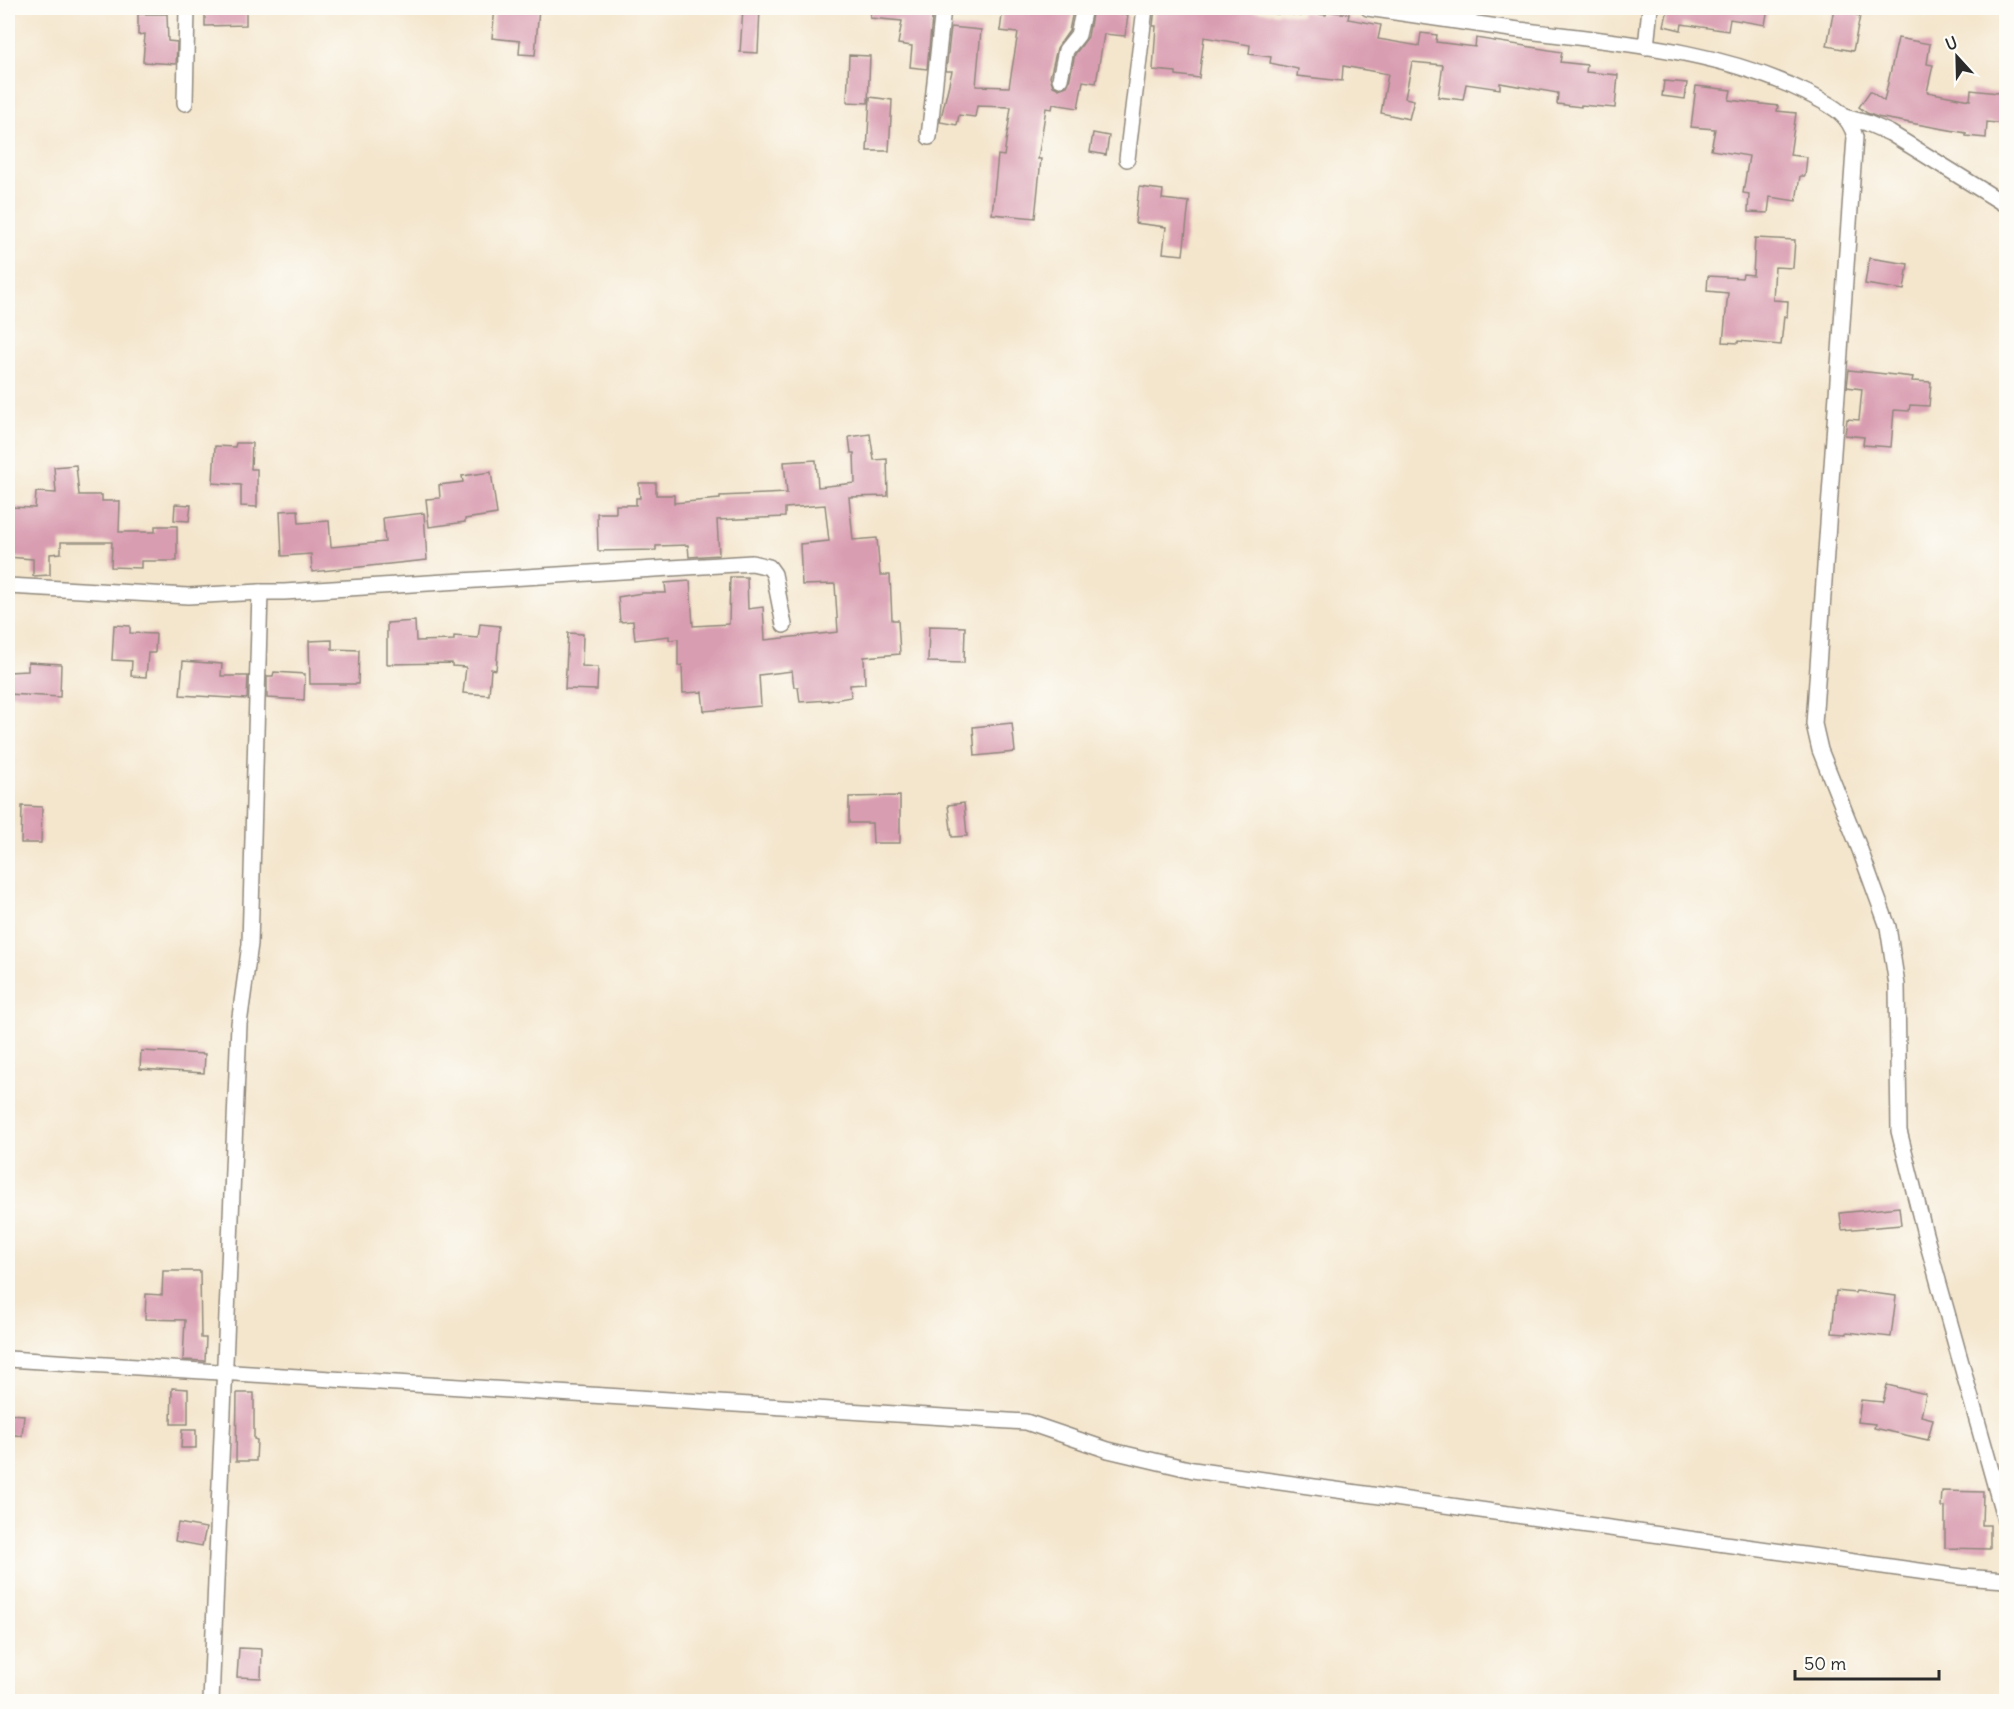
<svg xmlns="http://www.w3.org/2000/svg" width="2014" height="1709" font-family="Delius,sans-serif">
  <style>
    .building { fill: #d99db1 }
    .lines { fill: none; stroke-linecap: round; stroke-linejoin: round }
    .minor-casing { stroke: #90887c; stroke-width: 18 }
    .minor { stroke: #fff; stroke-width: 15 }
  </style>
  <rect width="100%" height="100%" fill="#fdfcf7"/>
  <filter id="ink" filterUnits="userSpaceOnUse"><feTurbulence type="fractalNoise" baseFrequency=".0167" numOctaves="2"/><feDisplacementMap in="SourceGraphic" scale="12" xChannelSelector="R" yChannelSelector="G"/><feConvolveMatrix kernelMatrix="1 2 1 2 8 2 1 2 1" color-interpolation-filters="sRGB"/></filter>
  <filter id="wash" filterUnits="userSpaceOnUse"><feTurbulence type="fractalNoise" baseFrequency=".008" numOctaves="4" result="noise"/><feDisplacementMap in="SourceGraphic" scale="24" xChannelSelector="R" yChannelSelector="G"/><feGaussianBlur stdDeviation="1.35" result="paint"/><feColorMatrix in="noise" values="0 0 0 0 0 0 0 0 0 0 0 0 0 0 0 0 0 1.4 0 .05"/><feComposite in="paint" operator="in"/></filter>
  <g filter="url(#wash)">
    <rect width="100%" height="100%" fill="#f4e6cd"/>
    <g id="blocks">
      <g class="building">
        <polygon points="495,8 539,8 535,55 519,54 520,41 492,38"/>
        <polygon points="743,8 760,8 758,53 740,52"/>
        <polygon points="871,8 933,8 927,69 910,67 912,46 898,44 902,21 870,18"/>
        <polygon points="1003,8 1050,8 1073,11 1069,31 1057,48 1050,77 1053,86 1059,89 1067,86 1069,82 1075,54 1088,37 1093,8 1112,8 1111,13 1128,15 1125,36 1104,34 1096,83 1083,81 1078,108 1053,104 1052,109 1046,108 1038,159 1041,159 1035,218 992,214 998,155 1004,156 1011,107 977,106 975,117 959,115 957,125 940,122 952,71 946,71 951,27 981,30 976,86 1009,87 1018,33 1000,31"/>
        <polygon points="1155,8 1233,8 1278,14 1278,12 1301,16 1302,12 1326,15 1327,11 1349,14 1348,19 1381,25 1378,39 1419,46 1421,33 1437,35 1436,42 1475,47 1476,38 1562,52 1560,62 1587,65 1586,72 1618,75 1615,108 1581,105 1581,107 1557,104 1558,93 1500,83 1500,89 1466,84 1463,100 1438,97 1443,65 1412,62 1405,98 1414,100 1409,119 1381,113 1388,74 1343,66 1342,81 1297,76 1298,69 1270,63 1271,57 1249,54 1250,45 1204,37 1199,78 1176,75 1176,72 1153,70 1156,26 1153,26"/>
        <polygon points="1668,8 1768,8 1765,25 1730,19 1728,31 1682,24 1681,30 1664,26"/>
        <polygon points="1834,8 1858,8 1856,15 1860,16 1853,51 1827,46"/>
        <polygon points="246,9 246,25 205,26 205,10"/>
        <polygon points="138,14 167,14 168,41 177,42 176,64 143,62 145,34 138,35"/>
        <polygon points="1898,38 1930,44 1927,64 1933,65 1927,92 1970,100 1971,90 2007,94 2007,124 1987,122 1986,138 1966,136 1966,133 1877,117 1867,113 1859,107 1870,91 1884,101"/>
        <polygon points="849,55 870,56 868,103 847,102"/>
        <polygon points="1664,81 1687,83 1685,99 1662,96"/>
        <polygon points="1696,86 1731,90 1729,100 1778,106 1777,111 1796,113 1790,155 1807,157 1805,176 1800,176 1796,201 1770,197 1768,213 1748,212 1749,194 1743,193 1749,156 1711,150 1715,129 1691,127"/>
        <polygon points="870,97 892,100 889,151 867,151"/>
        <polygon points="1093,133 1109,136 1106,155 1090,152"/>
        <polygon points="1139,187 1163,190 1162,199 1189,202 1183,255 1163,253 1166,227 1135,223"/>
        <polygon points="1755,238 1795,240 1793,268 1775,267 1773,300 1788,301 1787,317 1784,316 1781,345 1738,341 1738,343 1723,342 1728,293 1707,291 1708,276 1742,278 1743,274 1753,275"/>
        <polygon points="1869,258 1908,264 1904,290 1865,284"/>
        <polygon points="1849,370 1913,377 1912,381 1931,382 1929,406 1910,405 1909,411 1894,410 1891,447 1863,445 1864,437 1845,435 1847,419 1859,420 1862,389 1847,387"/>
        <polygon points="870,434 874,460 887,459 888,496 849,497 853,540 877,538 880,575 890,575 892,620 898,620 900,654 864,657 865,684 850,685 851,697 828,701 828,700 800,702 798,687 794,687 792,671 759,675 761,706 704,711 702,692 683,693 682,665 678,666 678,639 669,640 669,636 635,640 633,621 620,622 618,597 642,593 666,593 665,583 690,581 693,626 729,624 730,577 747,577 748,609 763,607 765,640 838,632 835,584 802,585 800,544 829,541 825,505 785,508 785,517 717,520 719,555 689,557 688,545 656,546 656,550 598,551 597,513 616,513 616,505 636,505 636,498 640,498 639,483 656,483 656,495 674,495 674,503 720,499 720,496 787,493 784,462 816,460 818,487 855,483 854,453 851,453 849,437"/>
        <polygon points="236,443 252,443 251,469 257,469 257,507 241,506 241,485 213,483 215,446 235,447"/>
        <polygon points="76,465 79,495 102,495 102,501 120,501 119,532 155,532 155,526 177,526 177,561 141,561 141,568 111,567 112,542 61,542 61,553 50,554 50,575 33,576 33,559 8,557 8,507 35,508 36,492 56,493 54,467"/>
        <polygon points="491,472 497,514 465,519 465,522 429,527 426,499 440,498 439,485 463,482 462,476"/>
        <polygon points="175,504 191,505 189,521 174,520"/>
        <polygon points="298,510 299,523 329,521 331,547 385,542 383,518 424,513 427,560 312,572 311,554 282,556 280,511"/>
        <polygon points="415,621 416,641 454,640 454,636 478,638 480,624 500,626 496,670 491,669 489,695 463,693 466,667 452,666 452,663 387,664 387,623"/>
        <polygon points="114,625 130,626 130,633 156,634 155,653 148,653 146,677 131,676 132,661 112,660"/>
        <polygon points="929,626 965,627 964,663 928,662"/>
        <polygon points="568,633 583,634 582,666 598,667 597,690 565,689"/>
        <polygon points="332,640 332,649 359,650 358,684 310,684 309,641"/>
        <polygon points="183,661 222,664 221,676 248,676 247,699 180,695"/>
        <polygon points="28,662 61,664 60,697 8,694 8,672 28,671"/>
        <polygon points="274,672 305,674 304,700 267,698 267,676 273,676"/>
        <polygon points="1012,723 1015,752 975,756 973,727"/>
        <polygon points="900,796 900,843 873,843 872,823 849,823 849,797"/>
        <polygon points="964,803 967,836 952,837 948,805"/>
        <polygon points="22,806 42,807 41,843 21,843"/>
        <polygon points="141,1051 205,1054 204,1073 140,1069"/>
        <polygon points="1899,1207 1901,1225 1842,1230 1840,1213"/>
        <polygon points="163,1271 200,1271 201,1338 206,1338 205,1361 183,1360 185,1320 145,1319 146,1294 162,1295"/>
        <polygon points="1836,1291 1855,1293 1856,1291 1896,1296 1891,1337 1847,1332 1847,1334 1832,1333"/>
        <polygon points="1887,1385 1926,1394 1921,1416 1933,1419 1928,1440 1874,1428 1875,1424 1858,1422 1861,1400 1883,1402"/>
        <polygon points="172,1388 188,1389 188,1424 171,1424"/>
        <polygon points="237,1393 254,1393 254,1439 257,1440 256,1461 236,1461"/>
        <polygon points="8,1414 24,1415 22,1436 8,1434"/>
        <polygon points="182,1430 196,1430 196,1448 181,1448"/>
        <polygon points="1942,1491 1983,1492 1982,1525 1990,1525 1990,1549 1945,1548 1945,1507 1941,1507"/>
        <polygon points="178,1523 206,1528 202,1546 175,1541"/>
        <polygon points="239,1648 262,1649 261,1678 237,1677"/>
      </g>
    </g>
  </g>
  <g filter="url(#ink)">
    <use href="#blocks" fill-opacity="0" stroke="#90887c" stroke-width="1.5"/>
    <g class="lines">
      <defs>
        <g id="minor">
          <path d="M 1368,8 C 1415,15 1463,22 1511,29 C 1611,42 1716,48 1807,93 C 1828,104 1849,112 1855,137 L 1814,724 L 1820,750 L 1860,850 L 1888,927 L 1897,985 L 1899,1131 L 1925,1234 L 2006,1524"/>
          <polyline points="1646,47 1650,8"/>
          <polyline points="1060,79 1066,50 1078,35 1084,8"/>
          <polyline points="185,103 187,8"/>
          <polyline points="1848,118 1867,123 1890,133 2006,205"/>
          <polyline points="929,137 943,8"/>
          <polyline points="1127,159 1145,8"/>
          <polyline points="8,586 188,596 260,592 284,592 752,563 769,567 774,574 784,625"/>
          <polyline points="8,1359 1026,1422 1108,1450 1193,1470 1962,1577 2006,1580"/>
          <polyline points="211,1702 239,1024 250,944 260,592"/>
        </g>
      </defs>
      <use href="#minor" class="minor-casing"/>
      <use href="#minor" class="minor"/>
    </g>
  </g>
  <rect width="2014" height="1709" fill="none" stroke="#fdfcf7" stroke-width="30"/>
  <g transform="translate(1957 57) rotate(338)" stroke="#fdfcf7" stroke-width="4.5" paint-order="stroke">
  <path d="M0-4.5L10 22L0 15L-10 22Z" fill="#2b2b2b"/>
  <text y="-9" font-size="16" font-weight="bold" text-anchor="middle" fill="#2b2b2b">U</text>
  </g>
  <path d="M1795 1670v9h144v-9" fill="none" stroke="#2b2b2b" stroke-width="3"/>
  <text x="1804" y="1670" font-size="18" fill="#2b2b2b" stroke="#fdfcf7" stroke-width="4.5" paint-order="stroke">50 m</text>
</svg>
